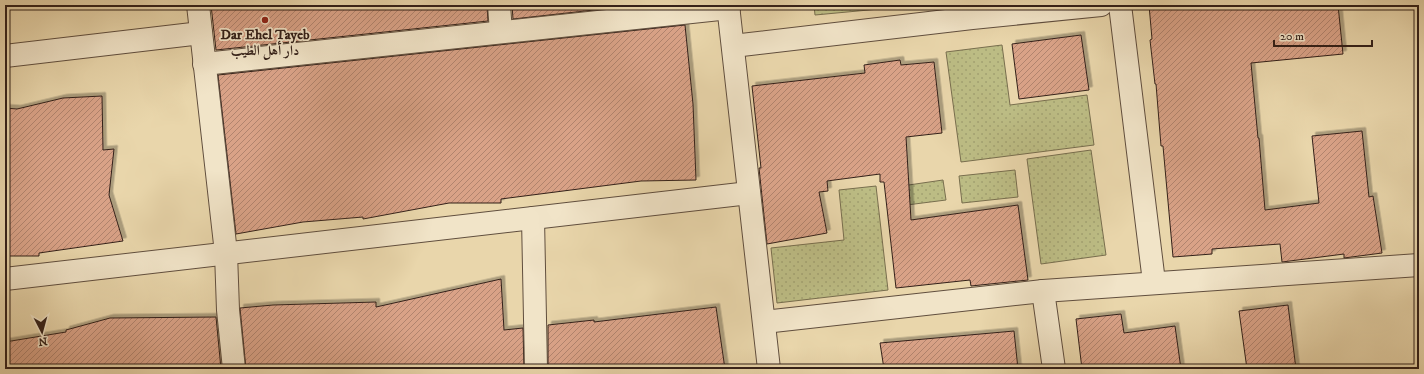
<svg xmlns="http://www.w3.org/2000/svg" width="1424" height="374" font-family="'IM FELL DW Pica',Amiri,serif">
  <style>
    .grass { fill: url(#grass-dots); stroke: #786e4e }
    .building { fill: url(#building-hatch); stroke: #332019; filter: url(#shadow) }
    .lines { fill: none; stroke-linecap: round; stroke-linejoin: round }
    .minor-casing { stroke: #604e3e; stroke-width: 24 }
    .minor { stroke: #f1e4c8; stroke-width: 22 }
    .poi-dot { fill: #8f2418; stroke: #f1e4c8; stroke-width: 1.5 }
    .labels { text-anchor: middle; dominant-baseline: central; stroke-width: 3.5; stroke-linejoin: round; paint-order: stroke }
    .poi-label { font-size: 14px; font-weight: bold; fill: #332019; stroke: #f1e4c8 }
  </style>
  <defs>
    <pattern id="grass-dots" width="8" height="8" patternUnits="userSpaceOnUse"><rect width="8" height="8" fill="#bcbc84"/><path d="M2 2h.1M6 6h.1" fill="none" stroke="#a2a171" stroke-width="1.8" stroke-linecap="round"/></pattern>
    <pattern id="building-hatch" width="6" height="6" patternUnits="userSpaceOnUse"><rect width="6" height="6" fill="#d9a287"/><path d="M-1 1l2-2M0 6l6-6M5 7l2-2" fill="none" stroke="#b1846e"/></pattern>
    <filter id="shadow"><feDropShadow dx="3.5" dy="-3.5" stdDeviation="0" flood-color="#0004"/></filter>
  </defs>
  <rect width="100%" height="100%" fill="#e9d6ab"/>
  <filter id="stains"><feTurbulence type="fractalNoise" baseFrequency=".005" numOctaves="4"/><feColorMatrix values="0 0 0 0 .2 0 0 0 0 .09 0 0 0 0 .02 0 0 0 .5 -.17"/></filter>
  <radialGradient id="worn" r=".72"><stop offset=".6" stop-color="#630" stop-opacity="0"/><stop offset="1" stop-color="#630" stop-opacity=".3"/></radialGradient>
  <g class="grass">
    <polygon points="814,5 892,5 890,8 815,15"/>
    <polygon points="1002,45 1010,105 1087,95 1094,145 961,162 946,52"/>
    <polygon points="1091,150 1106,255 1041,264 1027,159"/>
    <polygon points="1015,170 1018,197 962,203 959,176"/>
    <polygon points="943,180 946,200 891,207 888,188"/>
    <polygon points="876,186 888,290 777,303 771,248 844,240 839,190"/>
  </g>
  <g class="building">
    <polygon points="211,5 487,5 488,21 216,50"/>
    <polygon points="512,5 639,5 513,19"/>
    <polygon points="1149,5 1338,5 1343,54 1251,63 1258,138 1259,138 1265,210 1319,203 1312,136 1362,131 1369,197 1373,196 1382,253 1344,258 1344,254 1282,262 1280,244 1212,249 1212,254 1173,257 1163,146 1161,146 1156,84 1155,84 1150,40 1152,39"/>
    <polygon points="685,25 693,104 696,180 641,181 501,199 501,203 449,203 363,219 363,217 303,222 236,234 218,75"/>
    <polygon points="1081,35 1089,90 1019,99 1012,44"/>
    <polygon points="900,60 901,65 934,62 942,133 906,137 911,220 1018,205 1028,280 971,286 970,280 896,288 884,182 880,182 880,174 827,181 828,191 819,192 827,233 767,244 759,168 761,168 752,86 865,73 864,65"/>
    <polygon points="102,96 103,150 114,149 109,195 123,241 39,253 39,256 5,256 5,108 17,109 63,98"/>
    <polygon points="501,279 504,330 523,328 524,369 246,369 240,308 273,305 376,302 376,307"/>
    <polygon points="1288,305 1296,369 1247,369 1239,311"/>
    <polygon points="716,307 725,369 548,369 548,325 594,320 594,322"/>
    <polygon points="1121,314 1124,333 1175,326 1181,369 1082,369 1076,319"/>
    <polygon points="216,317 221,369 5,369 5,342 66,332 66,330 110,318"/>
    <polygon points="1014,331 1018,369 884,369 880,343"/>
  </g>
  <g class="lines">
    <defs>
      <g id="minor">
        <polyline points="198,5 226,253 228,310 234,369"/>
        <polyline points="499,5 501,32"/>
        <polyline points="728,5 769,369"/>
        <polyline points="1120,5 1154,282"/>
        <polyline points="733,46 972,18 1101,5"/>
        <polyline points="5,56 201,33"/>
        <polyline points="204,64 729,8"/>
        <polyline points="533,218 536,369"/>
        <polyline points="5,279 749,193"/>
        <polyline points="1043,291 1054,369"/>
        <polyline points="764,322 1043,291 1419,265"/>
      </g>
    </defs>
    <use href="#minor" class="minor-casing"/>
    <use href="#minor" class="minor"/>
  </g>
  <circle class="poi-dot" cx="265" cy="20" r="4"/>
  <g class="labels">
    <g class="poi-label">
      <text x="265" y="35">Dar Ehel Tayeb<tspan x="265" dy="16">دار أهل الطيب</tspan></text>
    </g>
  </g>
  <rect width="1424" height="374" fill="none" stroke="#e9d6ab" stroke-width="20"/>
  <rect x="6" y="6" width="1412" height="362" fill="none" stroke="#332019" stroke-width="2"/>
  <rect x="10" y="10" width="1404" height="354" fill="none" stroke="#332019"/>
  <g transform="translate(42 332) rotate(174)" stroke="#f1e4c8" stroke-width="3" paint-order="stroke">
  <path d="M0-3L7 15L0 10L-7 15Z" fill="#332019"/>
  <text y="-6" font-size="11" font-weight="bold" text-anchor="middle" fill="#332019">N</text>
  </g>
  <path d="M1274 40v6h98v-6" fill="none" stroke="#332019" stroke-width="2"/>
  <text x="1280" y="40" font-size="12" fill="#332019" stroke="#f1e4c8" stroke-width="3" paint-order="stroke">20 m</text>
  <rect width="100%" height="100%" filter="url(#stains)"/>
  <rect width="100%" height="100%" fill="url(#worn)"/>
</svg>
